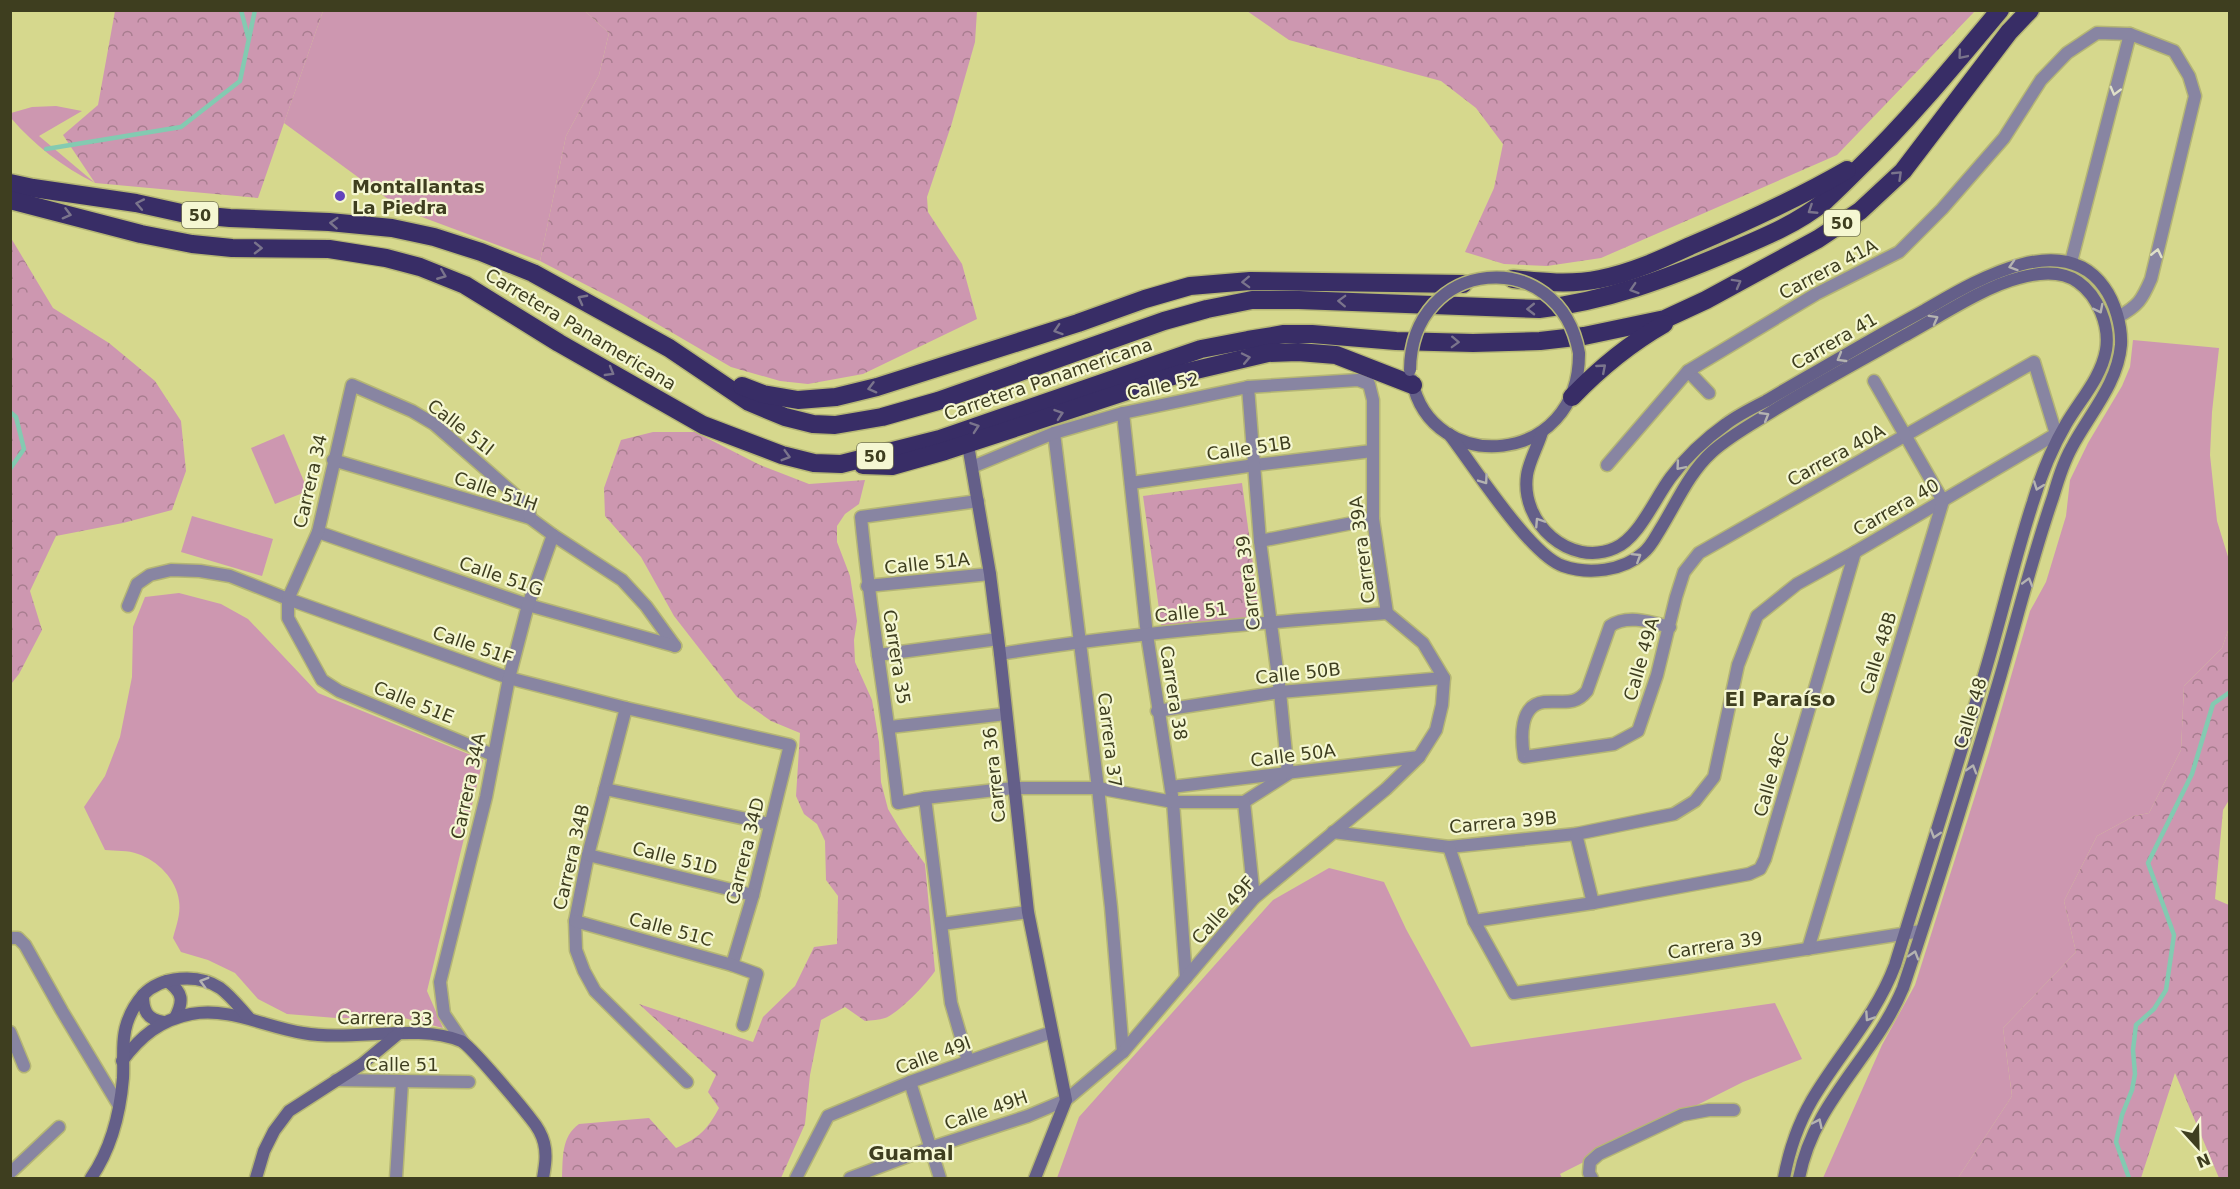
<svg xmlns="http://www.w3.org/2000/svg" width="2240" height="1189" font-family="'DejaVu Sans',sans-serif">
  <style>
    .green { fill: #cd97b0 }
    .forest { fill: url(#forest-crowns) }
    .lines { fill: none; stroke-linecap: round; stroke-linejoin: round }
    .stream { stroke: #83cab1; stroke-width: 4.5 }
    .street-casing { stroke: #b5b675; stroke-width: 15 }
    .secondary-casing { stroke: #b5b675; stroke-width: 15 }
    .highway-casing { stroke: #b5b675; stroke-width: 21 }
    .street { stroke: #8885a2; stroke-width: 12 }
    .secondary { stroke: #645f89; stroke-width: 12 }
    .highway { stroke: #382d66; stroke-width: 18 }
    .secondary-bridge-casing { stroke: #b5b675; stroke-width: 15; stroke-linecap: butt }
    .secondary-bridge { stroke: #645f89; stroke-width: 12 }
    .oneway { stroke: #7a748c }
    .oneway2 { stroke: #dfe0c8 }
    .oneway3 { stroke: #b4b3b1 }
    .poi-dot { fill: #6243bc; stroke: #f5f7d2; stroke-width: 2 }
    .labels { text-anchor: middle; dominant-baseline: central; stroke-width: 4.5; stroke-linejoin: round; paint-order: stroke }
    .shield { fill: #f5f7d2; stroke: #757655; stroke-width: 1.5 }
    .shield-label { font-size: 16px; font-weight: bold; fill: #3e3e1f }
    .poi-label { font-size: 18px; font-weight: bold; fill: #3e3e1f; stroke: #f5f7d2; text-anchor: start }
    .street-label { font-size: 18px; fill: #3e3e1f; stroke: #f5f7d2 }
    .neighbourhood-label { font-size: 20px; font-weight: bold; fill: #3e3e1f; stroke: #f5f7d2 }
  </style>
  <defs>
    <pattern id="forest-crowns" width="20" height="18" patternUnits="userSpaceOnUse" patternTransform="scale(1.5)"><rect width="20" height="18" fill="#cd97b0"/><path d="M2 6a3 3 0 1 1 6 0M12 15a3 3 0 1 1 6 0" fill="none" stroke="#a87d8f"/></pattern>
  </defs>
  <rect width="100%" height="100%" fill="#d6d88d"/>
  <g class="green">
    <polygon points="323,11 585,11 609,33 599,75 566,136 540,261 403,210 284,123"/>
    <path d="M 56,106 L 82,111 L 39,136 L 95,183 C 63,167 34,145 11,118 L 11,113 L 32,107 Z"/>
    <polygon points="2133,340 2219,348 2212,412 2210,455 2217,521 2229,560 2229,628 2222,648 2184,686 2181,750 2149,813 2134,816 2097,836 2064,901 2076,952 2003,1028 2012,1096 1958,1178 1823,1178 1882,1045 1915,985 1989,752 2030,611 2046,582 2066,516 2070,480 2088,443 2122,386 2130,367"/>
    <polygon points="284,434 308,491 275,504 251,448"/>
    <polygon points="192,516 273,539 262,576 181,552"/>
    <path d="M 179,593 L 221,604 L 248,619 L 318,693 L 483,760 L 427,991 L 443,1028 L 404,1018 L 336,1018 L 287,1014 L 258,999 L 235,973 L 208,960 L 181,952 L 173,938 C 176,926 181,914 179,901 C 177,880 157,860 138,854 C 128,850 116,851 105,850 L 84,807 L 105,776 L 120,737 L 132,677 L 133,627 L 145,597 Z"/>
    <polygon points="1329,868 1384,882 1406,929 1471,1047 1775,1003 1802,1059 1743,1082 1560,1174 1562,1178 1057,1178 1079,1117 1273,900"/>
  </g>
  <g class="forest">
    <polygon points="115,11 323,11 258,198 95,183 63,135 98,105"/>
    <polygon points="585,11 977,11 975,42 951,126 927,197 928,212 962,264 977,319 863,374 808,384 780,381 731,367 623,304 540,261 566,136 599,75 609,33"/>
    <polygon points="1247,11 1975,11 1837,155 1601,258 1547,266 1504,264 1465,252 1494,188 1503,144 1476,108 1441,81 1289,40"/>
    <polygon points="11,238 53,308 109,343 155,381 181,421 186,471 172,510 123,523 56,536 30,591 42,630 19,674 11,684"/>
    <path d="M 653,432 L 695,432 L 760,465 L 809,484 L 865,480 L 859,504 L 845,514 L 837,526 L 837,542 L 850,576 L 857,621 L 854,640 L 855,662 L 872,700 L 879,742 L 881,782 L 888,809 L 903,834 L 925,864 L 935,971 C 928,982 898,1014 885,1018 C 879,1020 872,1020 865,1021 L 845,1007 L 821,1020 L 810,1075 L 805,1124 L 781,1178 L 562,1178 C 563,1158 561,1137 579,1124 L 649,1118 L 676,1148 C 699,1138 707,1130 719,1108 L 708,1092 L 716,1075 L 639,1004 L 753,1042 L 763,1017 L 795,986 L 814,947 L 837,944 L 838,896 L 826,880 L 825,841 L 817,824 L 804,814 L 796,796 L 800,733 L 771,721 L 737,697 L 674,616 L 641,557 L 605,516 L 604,488 L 621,440 Z"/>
    <polygon points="1242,483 1260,616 1162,630 1143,496"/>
    <polygon points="2229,628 2229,800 2223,810 2215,899 2229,905 2229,1178 2219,1178 2175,1073 2141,1178 1958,1178 2012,1096 2003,1028 2076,952 2064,901 2097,836 2134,816 2149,813 2181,750 2184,686 2222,648"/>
  </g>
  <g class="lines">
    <g class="stream">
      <polyline points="241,10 248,37"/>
      <polyline points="46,149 181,127 240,81 255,10"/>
      <polyline points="10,412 16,417 24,449 10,469"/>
      <polyline points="2129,1178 2116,1142 2122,1115 2132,1090 2135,1074 2133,1050 2136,1025 2154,1009 2166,990 2174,935 2148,863 2192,774 2213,704 2230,692"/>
    </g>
    <defs>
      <g id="street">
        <polyline points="2071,262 2130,34"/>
        <polyline points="1688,371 1709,393"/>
        <polyline points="1123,413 1147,635 1173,802 1186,978"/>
        <polyline points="1054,433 1098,788 1111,907 1123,1052"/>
        <polyline points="333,460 530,518 553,535 622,580 646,606 675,646"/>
        <path d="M 1607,465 L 1688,371 L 1816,294 L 1899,252 L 1942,209 L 2004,138 L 2041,80 L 2067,53 L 2097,33 L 2130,34 L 2174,51 L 2189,76 L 2195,96 L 2151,279 C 2142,300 2138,306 2118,317"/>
        <polyline points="1131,483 1255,465 1372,451"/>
        <path d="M 978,501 L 861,517 C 870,613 887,707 898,803 L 925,798 L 1013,788 L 1098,788 L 1173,802 L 1244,802 L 1288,774 L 1280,692 L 1260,541 L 1248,387"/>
        <polyline points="318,532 528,605 675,646"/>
        <polyline points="1260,541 1373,519"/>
        <polyline points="867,586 990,574"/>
        <polyline points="128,606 137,584 150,575 171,570 200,571 230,576 288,599 509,678 626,708 790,745 753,895 732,965"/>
        <path d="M 1670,627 C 1651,622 1627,614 1610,626 L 1587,691 C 1574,707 1562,700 1544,702 C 1519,705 1521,738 1524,757 L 1614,744 L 1638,731 L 1657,675 L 1676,597 L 1684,572 L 1699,553 L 2034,362 L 2056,434"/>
        <path d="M 1000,654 C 1128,633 1258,623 1387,613"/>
        <polyline points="878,655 998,639"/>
        <polyline points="626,708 588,855 575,921 576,950 584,971 595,991 687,1082"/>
        <polyline points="1157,711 1280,692 1444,678"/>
        <polyline points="890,727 1006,714"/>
        <polyline points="493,755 339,691 322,680 288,618 288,599 318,532 352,385 412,411 434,424 529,507 530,518"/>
        <polyline points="1171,787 1419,757"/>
        <polyline points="605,789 770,824"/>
        <polyline points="925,798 951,1003 968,1061"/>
        <polyline points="1244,802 1254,898"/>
        <polyline points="1333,832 1449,847 1576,834 1674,814 1695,801 1714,777 1738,665 1757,616 1797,584 1855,552 2056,434"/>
        <polyline points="1576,834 1593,903"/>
        <polyline points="1449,847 1474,921 1514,993 1686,968 1921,931"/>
        <polyline points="588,855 753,895"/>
        <polyline points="575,921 732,965 757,974 743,1025"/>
        <polyline points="1474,921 1593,903 1749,874 1760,869 1765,859 1855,552"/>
        <polyline points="942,924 1028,912"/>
        <polyline points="10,938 18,938 25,945 62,1011 118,1104"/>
        <polyline points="1808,949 1943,501 1874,381"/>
        <polyline points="10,1032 24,1066"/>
        <polyline points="463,1042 444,1014 440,982 486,797 509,678 528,605 553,535"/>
        <polyline points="336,1080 469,1082"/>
        <polyline points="910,1082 940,1178"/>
        <polyline points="10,1173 59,1127"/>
        <polyline points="396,1178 402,1082"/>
        <polyline points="796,1178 828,1116 910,1082 1052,1032"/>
        <polyline points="850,1178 930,1148 1028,1116 1066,1100 1123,1052 1254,898 1386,789 1419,757 1436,730 1442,705 1444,678 1423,643 1387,613 1373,519 1373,400 1369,384 1358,380 1248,387 1123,413 1054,433 972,467"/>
        <polyline points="1592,1178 1589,1173 1590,1162 1599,1154 1682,1115 1709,1110 1734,1110"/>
      </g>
      <g id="secondary">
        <path d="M 1412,380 C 1431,477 1580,467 1579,353"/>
        <path d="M 1542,432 C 1538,446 1529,461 1527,475 C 1520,523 1570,568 1615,548 C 1639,538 1655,498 1671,477 C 1686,457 1705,439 1726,424 C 1738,415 1752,408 1766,401 C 1794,384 1823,368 1852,351 C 1876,337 1901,323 1925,310 C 1972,283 2061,227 2104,287 C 2115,302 2122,326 2121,345 C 2118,383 2089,415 2072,447 C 2063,463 2058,480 2053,497 C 2033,555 2018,615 2001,674 C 1970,779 1938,884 1903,988 C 1874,1058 1814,1100 1799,1178"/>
        <path d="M 1449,434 C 1473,465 1530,555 1563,566 C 1589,575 1623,571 1643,553 C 1651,547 1656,536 1661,528 C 1677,502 1689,473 1712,452 C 1731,435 1754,423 1776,409 C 1817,384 1860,361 1902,337 C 1936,319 1983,287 2019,278 C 2037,273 2061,270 2078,282 C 2098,296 2110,326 2106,350 C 2101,378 2080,400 2066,424 C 2052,448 2041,475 2033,502 C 2015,557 2002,615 1985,672 C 1956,770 1925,868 1895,965 C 1876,1016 1839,1054 1812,1100 C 1798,1124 1789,1151 1784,1178"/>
        <polyline points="968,445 990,574 1000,654 1028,912 1066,1100 1035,1178"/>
        <path d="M 167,981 C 183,992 184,1001 175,1018"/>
        <path d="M 143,995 C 143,1011 147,1019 163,1022"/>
        <path d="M 122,1061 C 141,1036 160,1020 191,1014 C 230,1007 265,1027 303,1033 C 352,1042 417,1023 461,1041 C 470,1045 522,1107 531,1119 C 536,1125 542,1135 544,1143 C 547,1155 545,1166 543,1178"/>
        <path d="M 91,1178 C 111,1149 120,1114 123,1078 C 124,1061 121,1041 127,1023 C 130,1014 136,1003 143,995 C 161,976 198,973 220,988 C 231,996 240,1008 249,1018"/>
        <polyline points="256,1178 264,1151 274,1131 289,1111 362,1064 398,1034"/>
      </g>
      <g id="highway">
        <path d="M 10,183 L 33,188 L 136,203 L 186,214 L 230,218 L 329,222 L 392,228 L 434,237 L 481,252 L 533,273 L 669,348 L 749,402 L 785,417 L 813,424 L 835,425 L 882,417 L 938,401 L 1164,321 L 1207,309 L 1252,300 L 1299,300 L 1539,309 C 1607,301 1666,279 1729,252 C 1762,238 1797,224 1825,201 C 1836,191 1847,180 1858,169 C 1909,120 1954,65 2000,10"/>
        <polyline points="10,200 141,234 192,244 232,248 329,249 386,258 420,267 465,285 559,343 703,425 782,455 814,463 841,464 940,439 1201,349 1248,340 1284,334 1312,334 1396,341 1473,343 1540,341 1584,336 1665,319 1706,300 1818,239 1860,211 1903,171 2009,32 2030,10"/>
        <path d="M 1513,279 C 1542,282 1571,285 1600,279 C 1631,273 1662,259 1690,246 C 1744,223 1797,199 1847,170"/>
        <polyline points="742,386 763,394 798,400 836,397 877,387 1078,323 1145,299 1190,286 1250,281 1463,284"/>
        <path d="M 1572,397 C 1599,369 1629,344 1664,324"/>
        <polyline points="863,465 892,466 945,451 1179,374 1268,353 1298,352 1336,355 1413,385"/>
      </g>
    </defs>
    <use href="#street" class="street-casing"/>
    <use href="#secondary" class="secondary-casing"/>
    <use href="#highway" class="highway-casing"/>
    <use href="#street" class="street"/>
    <use href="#secondary" class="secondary"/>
    <use href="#highway" class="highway"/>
    <defs>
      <path id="secondary-bridge" d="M 1410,370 C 1411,257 1559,243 1579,353"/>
    </defs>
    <use href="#secondary-bridge" class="secondary-bridge-casing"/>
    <use href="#secondary-bridge" class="secondary-bridge"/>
  </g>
  <defs><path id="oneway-chevron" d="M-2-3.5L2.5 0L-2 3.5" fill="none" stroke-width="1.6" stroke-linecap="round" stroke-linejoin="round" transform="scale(1.5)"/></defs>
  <g class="oneway">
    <use href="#oneway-chevron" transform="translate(1962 55) rotate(130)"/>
    <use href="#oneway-chevron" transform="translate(1898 175) rotate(-44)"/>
    <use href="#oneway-chevron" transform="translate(140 204) rotate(-169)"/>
    <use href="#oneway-chevron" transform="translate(1812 210) rotate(147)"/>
    <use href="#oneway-chevron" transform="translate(67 214) rotate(15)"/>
    <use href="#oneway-chevron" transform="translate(334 223) rotate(-176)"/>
    <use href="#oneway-chevron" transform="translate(258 248) rotate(1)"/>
    <use href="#oneway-chevron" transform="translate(442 275) rotate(22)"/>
    <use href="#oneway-chevron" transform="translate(1246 282) rotate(178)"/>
    <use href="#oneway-chevron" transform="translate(1737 283) rotate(-29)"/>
    <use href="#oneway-chevron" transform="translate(1634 289) rotate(162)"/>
    <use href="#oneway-chevron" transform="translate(582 299) rotate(-152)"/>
    <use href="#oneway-chevron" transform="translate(1342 301) rotate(-178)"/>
    <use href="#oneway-chevron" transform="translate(1531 309) rotate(179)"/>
    <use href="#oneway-chevron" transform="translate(1058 330) rotate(162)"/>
    <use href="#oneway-chevron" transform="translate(1455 342) rotate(2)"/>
    <use href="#oneway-chevron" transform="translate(1246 358) rotate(-12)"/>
    <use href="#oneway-chevron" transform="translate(1602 368) rotate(-41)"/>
    <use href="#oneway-chevron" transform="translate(610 372) rotate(30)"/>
    <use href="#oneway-chevron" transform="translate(872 388) rotate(165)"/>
    <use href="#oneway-chevron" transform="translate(1059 414) rotate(-19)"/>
    <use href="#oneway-chevron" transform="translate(975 427) rotate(-19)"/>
    <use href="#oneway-chevron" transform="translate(786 456) rotate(16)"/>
  </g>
  <g class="oneway2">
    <use href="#oneway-chevron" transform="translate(2115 91) rotate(105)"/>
    <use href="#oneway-chevron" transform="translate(2157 253) rotate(-77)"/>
  </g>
  <g class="oneway3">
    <use href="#oneway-chevron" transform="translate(2013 266) rotate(162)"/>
    <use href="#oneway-chevron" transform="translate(2099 309) rotate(63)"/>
    <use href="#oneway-chevron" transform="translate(1934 319) rotate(-29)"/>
    <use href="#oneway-chevron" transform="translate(1841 358) rotate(150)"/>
    <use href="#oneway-chevron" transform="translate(1765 416) rotate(-31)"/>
    <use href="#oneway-chevron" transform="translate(1680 466) rotate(130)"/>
    <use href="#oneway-chevron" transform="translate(1484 480) rotate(55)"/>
    <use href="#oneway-chevron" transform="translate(2038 486) rotate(110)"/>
    <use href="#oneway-chevron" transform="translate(1539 522) rotate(-123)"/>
    <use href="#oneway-chevron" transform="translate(1637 557) rotate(-32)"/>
    <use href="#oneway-chevron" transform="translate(2028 582) rotate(-74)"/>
    <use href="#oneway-chevron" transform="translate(1972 769) rotate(-73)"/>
    <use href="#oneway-chevron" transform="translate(1935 834) rotate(107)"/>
    <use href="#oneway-chevron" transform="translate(1914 955) rotate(-73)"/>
    <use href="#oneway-chevron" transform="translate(204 982) rotate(-164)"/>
    <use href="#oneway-chevron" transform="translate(1869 1017) rotate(124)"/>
    <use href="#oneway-chevron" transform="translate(1818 1123) rotate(-65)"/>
  </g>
  <circle class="poi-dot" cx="340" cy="196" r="6"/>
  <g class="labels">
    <g class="shield">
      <rect x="182" y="202" width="36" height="26" rx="4.5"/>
      <rect x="1824" y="210" width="36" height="26" rx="4.5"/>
      <rect x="857" y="443" width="36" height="26" rx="4.5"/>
    </g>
    <g class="shield-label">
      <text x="200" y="215">50</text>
      <text x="1842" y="223">50</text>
      <text x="875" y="456">50</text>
    </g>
    <g class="poi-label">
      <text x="352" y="186">Montallantas<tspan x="352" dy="21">La Piedra</tspan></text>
    </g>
    <g class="street-label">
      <text transform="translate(1828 269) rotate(-28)">Carrera 41A</text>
      <text transform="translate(581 329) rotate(31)">Carretera Panamericana</text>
      <text transform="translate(1834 341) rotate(-30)">Carrera 41</text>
      <text transform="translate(1048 379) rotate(-19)">Carretera Panamericana</text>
      <text transform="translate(1163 386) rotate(-12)">Calle 52</text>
      <text transform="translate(461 427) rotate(38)">Calle 51I</text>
      <text transform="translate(1249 448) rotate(-8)">Calle 51B</text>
      <text transform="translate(1836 455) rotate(-29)">Carrera 40A</text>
      <text transform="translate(310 481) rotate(-77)">Carrera 34</text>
      <text transform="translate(496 491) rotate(19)">Calle 51H</text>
      <text transform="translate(1896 507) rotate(-30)">Carrera 40</text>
      <text transform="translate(1362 550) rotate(-97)">Carrera 39A</text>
      <text transform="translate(927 563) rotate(-6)">Calle 51A</text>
      <text transform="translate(501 576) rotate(19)">Calle 51G</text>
      <text transform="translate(1248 583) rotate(-97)">Carrera 39</text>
      <text transform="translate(1191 612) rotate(-6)">Calle 51</text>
      <text transform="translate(473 645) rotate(19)">Calle 51F</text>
      <text transform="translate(1878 653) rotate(-73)">Calle 48B</text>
      <text transform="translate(897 657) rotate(81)">Carrera 35</text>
      <text transform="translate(1641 659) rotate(-74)">Calle 49A</text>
      <text transform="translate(1298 673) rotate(-6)">Calle 50B</text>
      <text transform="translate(1174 693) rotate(81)">Carrera 38</text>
      <text transform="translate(414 702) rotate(22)">Calle 51E</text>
      <text transform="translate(1970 713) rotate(-73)">Calle 48</text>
      <text transform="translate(1110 740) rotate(83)">Carrera 37</text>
      <text transform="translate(1293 755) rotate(-7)">Calle 50A</text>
      <text transform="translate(994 775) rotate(-96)">Carrera 36</text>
      <text transform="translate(1771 775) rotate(-74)">Calle 48C</text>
      <text transform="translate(468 786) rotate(-78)">Carrera 34A</text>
      <text transform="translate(1503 822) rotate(-5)">Carrera 39B</text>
      <text transform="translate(745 851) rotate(-76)">Carrera 34D</text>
      <text transform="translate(571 857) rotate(-77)">Carrera 34B</text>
      <text transform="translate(675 858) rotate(14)">Calle 51D</text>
      <text transform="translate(1223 910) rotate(-48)">Calle 49F</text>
      <text transform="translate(671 929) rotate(15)">Calle 51C</text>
      <text transform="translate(1715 945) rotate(-9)">Carrera 39</text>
      <text transform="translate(385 1018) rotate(1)">Carrera 33</text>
      <text transform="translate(933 1055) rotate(-20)">Calle 49I</text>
      <text x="402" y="1064">Calle 51</text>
      <text transform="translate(986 1110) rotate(-19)">Calle 49H</text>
    </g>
    <g class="neighbourhood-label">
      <text x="1780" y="699">El Paraíso</text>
      <text x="911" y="1153">Guamal</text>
    </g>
  </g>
  <rect width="2240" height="1189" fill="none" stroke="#3e3e1f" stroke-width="24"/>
  <g transform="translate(2198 1147) rotate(158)" stroke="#f5f7d2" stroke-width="4.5" paint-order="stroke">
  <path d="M0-4.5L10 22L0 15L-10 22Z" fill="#3e3e1f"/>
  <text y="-9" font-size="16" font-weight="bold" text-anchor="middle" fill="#3e3e1f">N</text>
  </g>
</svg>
